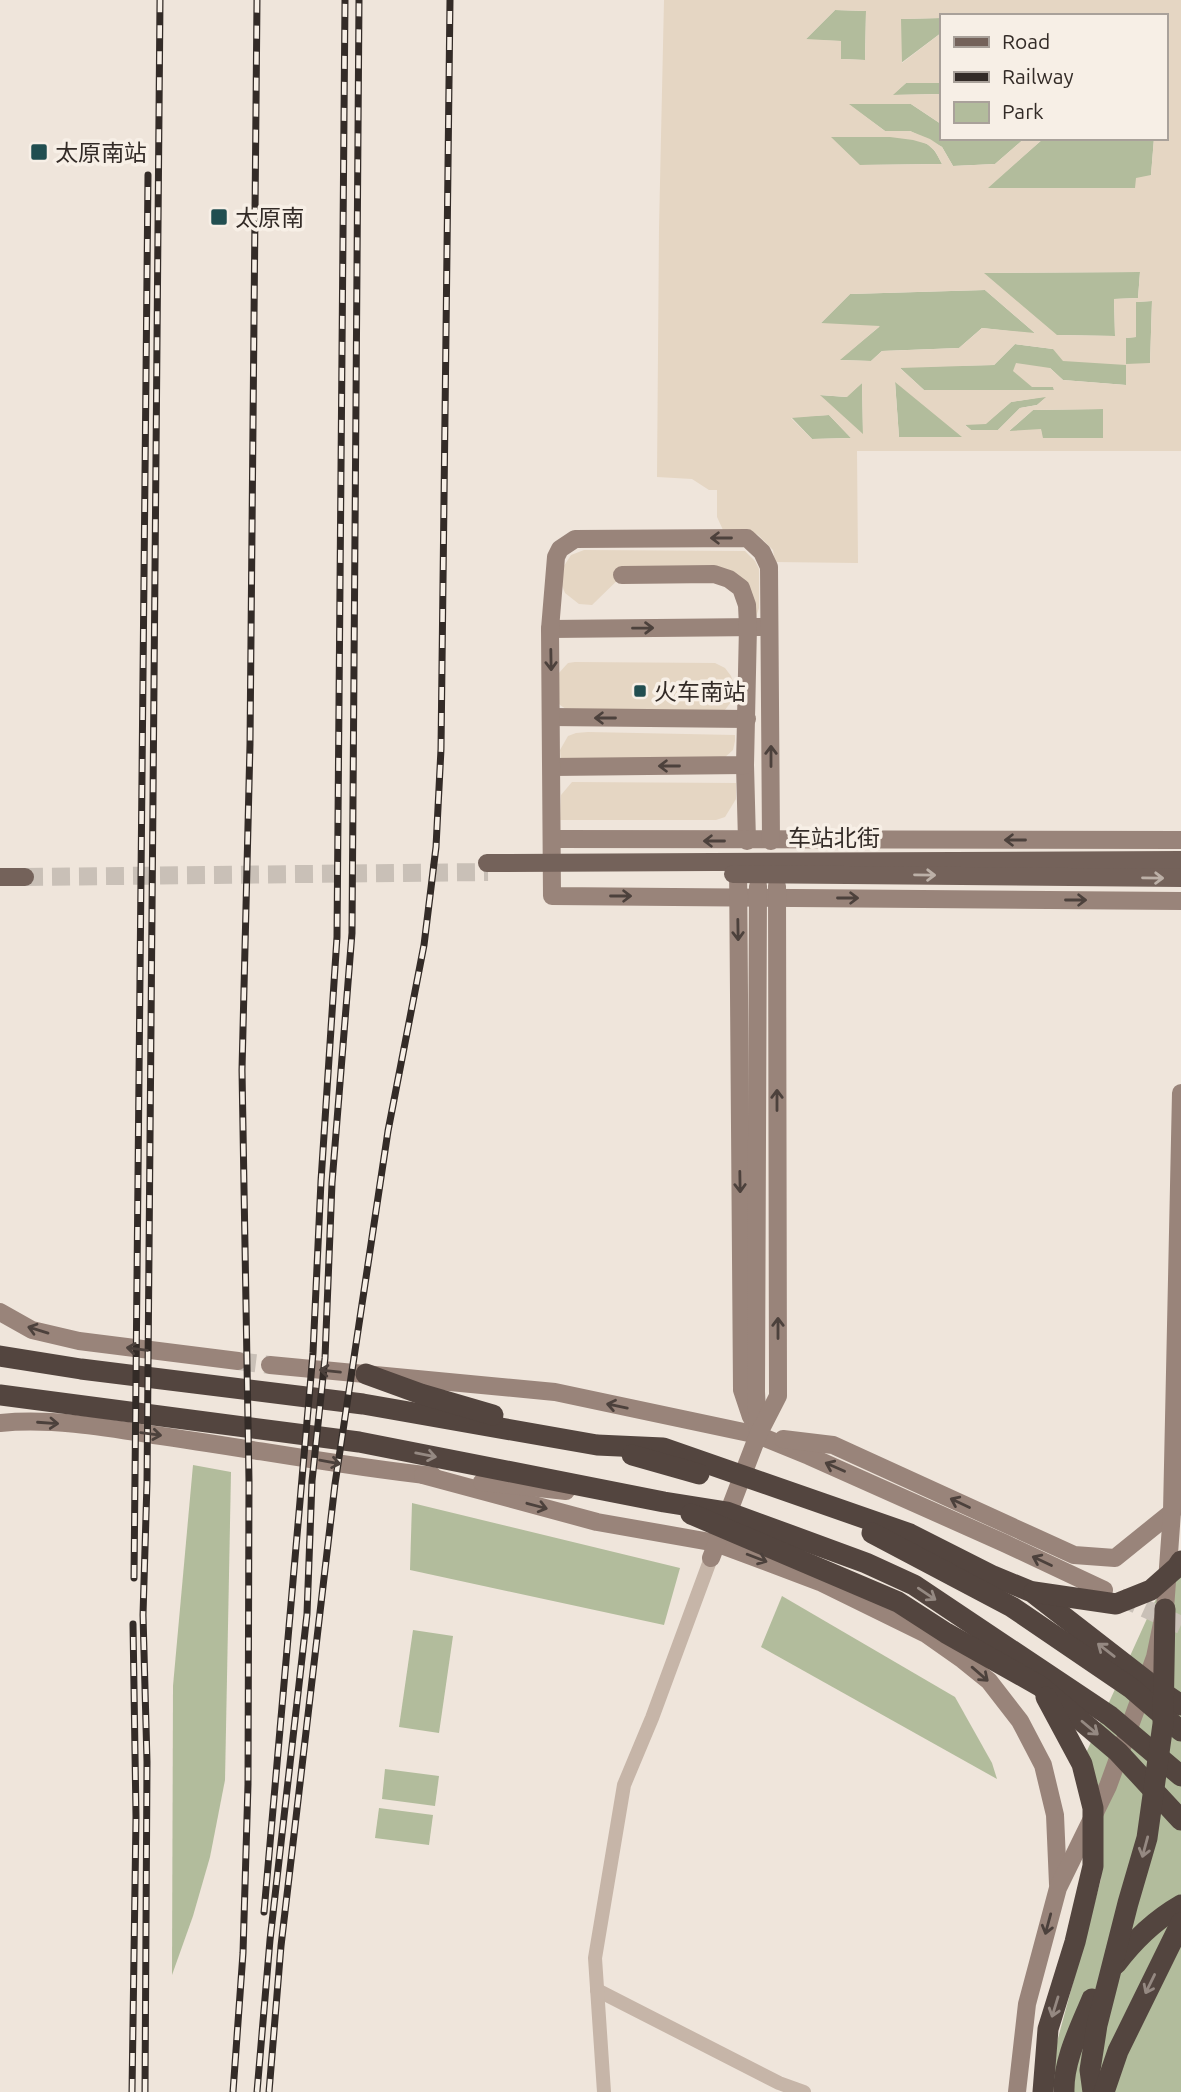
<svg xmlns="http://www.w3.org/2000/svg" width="1181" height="2092" font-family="Ubuntu,'Noto Sans SC',sans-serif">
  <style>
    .green { fill: #b2bc9c }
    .plaza { fill: #e5d6c3; fill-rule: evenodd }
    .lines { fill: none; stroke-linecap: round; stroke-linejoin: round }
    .secondary-tunnel { stroke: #c9c0b7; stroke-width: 18; stroke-dasharray: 18 9; stroke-linecap: butt }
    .primary-tunnel { stroke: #c9c0b7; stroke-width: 18; stroke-dasharray: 18 9; stroke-linecap: butt }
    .street { stroke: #c6b5a8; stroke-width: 14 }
    .secondary { stroke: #99847a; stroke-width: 18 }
    .primary { stroke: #74625a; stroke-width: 18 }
    .highway { stroke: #53453f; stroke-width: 21 }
    .rail-casing { stroke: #332b27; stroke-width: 7 }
    .rail { stroke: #f7efe6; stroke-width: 4.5; stroke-dasharray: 13; stroke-linecap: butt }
    .oneway { stroke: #4c413c }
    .oneway2 { stroke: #bcb0a7 }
    .oneway3 { stroke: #958982 }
    .poi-dot { fill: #214e50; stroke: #f7efe6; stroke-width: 2.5 }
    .labels { text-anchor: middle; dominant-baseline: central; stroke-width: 7; stroke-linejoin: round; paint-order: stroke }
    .poi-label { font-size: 23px; fill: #332b27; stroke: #f7efe6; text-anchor: start }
    .street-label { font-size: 23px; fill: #332b27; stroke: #f7efe6 }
  </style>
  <rect width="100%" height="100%" fill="#efe5db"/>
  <g class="green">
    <polygon points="835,10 866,11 865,60 841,59 841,41 805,40"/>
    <polygon points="941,18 941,33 901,63 901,19"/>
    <polygon points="906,83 941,83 941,94 892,95"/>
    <polygon points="848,104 911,104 941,124 941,138 1025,138 995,164 953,166 942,147 910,131 885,131"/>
    <path d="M 830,137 C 858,137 900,132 925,143 C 934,147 938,156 942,164 L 859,165 Z"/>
    <polygon points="1044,138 1154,138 1151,175 1136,188 987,188"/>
    <polygon points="1140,272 1138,298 1114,299 1115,336 1056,335 983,273"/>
    <polygon points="985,290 1036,334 982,328 959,348 882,351 871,361 839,360 879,327 820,324 850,294"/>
    <polygon points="1152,301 1150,364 1126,385 1063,380 1050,368 1054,390 924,390 899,367 994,365 1015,344 1053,349 1126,364 1126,338 1136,337 1136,302"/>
    <polygon points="895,381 963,437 899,437"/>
    <polygon points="862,383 863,435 819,395 846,397"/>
    <polygon points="1048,396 1037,405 1020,408 998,430 971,430 964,424 985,424 1011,402"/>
    <polygon points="1103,409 1103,438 1042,438 1041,430 1008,432 1033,410"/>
    <polygon points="829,415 851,438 812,439 791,417"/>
    <polygon points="193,1465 231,1472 225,1780 210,1857 193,1916 172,1975 173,1686"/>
    <polygon points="412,1503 680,1568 664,1625 410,1570"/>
    <polygon points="1181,1564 1181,2092 1054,2092 1054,2053 1101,1879 1103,1817 1086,1753 1155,1601"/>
    <polygon points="782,1596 955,1697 992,1763 997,1779 761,1647"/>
    <polygon points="413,1630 453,1636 439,1733 399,1727"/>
    <polygon points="385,1769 439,1776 435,1806 382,1799"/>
    <polygon points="379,1808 433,1815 429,1845 375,1838"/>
  </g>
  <g class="plaza">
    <path d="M 664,0 L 1181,0 L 1181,451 L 857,451 L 858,563 L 775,562 L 773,550 L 758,535 L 748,531 L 723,530 L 717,517 L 717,490 L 709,490 L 692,479 L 657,477 L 659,228 ZM 835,10 L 866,11 L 865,60 L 841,59 L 841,41 L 806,39 ZM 941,16 L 1165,16 L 1165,138 L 1154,138 L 1151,175 L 1136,178 L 1135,188 L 988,188 L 1044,138 L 1025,138 L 995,164 L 953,166 L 942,147 L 930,139 L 910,131 L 885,131 L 849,104 L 911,104 L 941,124 L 941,94 L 893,95 L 906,83 L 941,83 L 941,33 L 902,63 L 901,19 L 941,18 ZM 831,137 L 890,137 L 913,140 L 927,144 L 935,151 L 942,164 L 860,165 ZM 1140,272 L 1138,298 L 1114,299 L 1115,336 L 1057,335 L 984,273 ZM 985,290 L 1035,333 L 982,328 L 959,348 L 882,351 L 871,361 L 840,360 L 880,326 L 821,323 L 850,294 ZM 1152,301 L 1150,363 L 1126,364 L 1126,338 L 1136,337 L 1136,302 ZM 1015,344 L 1053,349 L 1063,361 L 1126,365 L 1126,385 L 1063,380 L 1050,368 L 1016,363 L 1013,371 L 1032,387 L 1053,387 L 1054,390 L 924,390 L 900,368 L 994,365 ZM 895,382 L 962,437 L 899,437 ZM 862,383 L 863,434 L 820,395 L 847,397 ZM 1046,397 L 1037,405 L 1020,408 L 998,430 L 971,430 L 965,425 L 986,424 L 1011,402 ZM 1103,409 L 1103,438 L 1043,438 L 1041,429 L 1009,431 L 1033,410 ZM 829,415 L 851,438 L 812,439 L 791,418 Z"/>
    <polygon points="584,550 745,551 755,561 759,569 759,608 755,620 738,576 727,569 713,567 630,568 592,605 579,604 565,593 561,583 562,569 571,555"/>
    <polygon points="575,662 715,663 725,668 731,676 734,684 733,699 725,710 569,711 560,705 555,698 558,674 568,663"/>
    <polygon points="588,732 735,735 735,741 733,750 723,759 561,762 560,750 568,736 576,733"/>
    <polygon points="572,782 736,783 736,799 725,817 716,820 560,820 561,795"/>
  </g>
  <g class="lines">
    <g class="secondary-tunnel">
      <polyline points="238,1361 270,1365"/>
      <polyline points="1120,1597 1181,1625"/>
    </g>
    <polyline class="primary-tunnel" points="25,877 488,872"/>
    <g class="street">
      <polyline points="597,1990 779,2083 804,2092"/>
      <polyline points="604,2092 595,1958 624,1785 652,1718 711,1558"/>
    </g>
    <g class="secondary">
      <polyline points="550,629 760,627"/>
      <polyline points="551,717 747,719"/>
      <polyline points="745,765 747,841"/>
      <polyline points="552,767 745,765 748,626 747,605 741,588 729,579 714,574 622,575"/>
      <polyline points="553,839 1181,840"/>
      <polyline points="771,841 769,567 762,552 747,538 575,539 560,549 556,557 550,629 552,896 1181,901"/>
      <polyline points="738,862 742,1390 751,1417"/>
      <polyline points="0,1312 32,1330 79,1341 238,1361"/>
      <polyline points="270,1365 555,1392 758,1435 809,1456 1004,1543 1104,1590"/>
      <path d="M 0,1423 C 51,1418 104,1427 154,1435 C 247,1448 340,1466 433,1476"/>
      <polyline points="758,1432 756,1392 758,886"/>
      <polyline points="783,1439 833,1445 1074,1555 1115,1558 1172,1512 1176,1505"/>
      <polyline points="423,1475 597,1522 716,1543 820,1582 926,1634 963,1660 989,1681 1020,1721 1043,1765 1055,1815 1058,1884"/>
      <polyline points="482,1482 566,1491"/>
      <polyline points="711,1558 758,1435 778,1396 777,886"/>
      <polyline points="1017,2092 1027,2004 1058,1888 1108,1786 1155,1657 1165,1609 1172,1512 1181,1093"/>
    </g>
    <g class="primary">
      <polyline points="487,863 1181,860"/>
      <polyline points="733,874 1181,878"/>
      <polyline points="0,877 25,877"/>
    </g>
    <g class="highway">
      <polyline points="0,1356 81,1369 363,1404 597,1445 663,1448 910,1534 993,1576 1032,1592 1153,1686 1181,1705"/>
      <polyline points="366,1374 421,1394 493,1415"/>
      <polyline points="0,1395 359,1442 664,1502 727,1512 866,1563 914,1585 1110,1716 1181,1776"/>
      <polyline points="632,1455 699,1474"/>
      <polyline points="691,1514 898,1602 946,1633 1040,1686 1118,1752 1181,1820"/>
      <polyline points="872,1533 1012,1607 1131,1688 1181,1731"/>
      <polyline points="1034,1592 1116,1604 1151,1590 1177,1567 1181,1561"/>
      <path d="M 1116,1964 C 1134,1940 1155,1920 1181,1905"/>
      <polyline points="1043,2092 1048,2029 1075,1942 1093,1866 1093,1808 1082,1764 1046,1697"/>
      <path d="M 1064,2092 C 1063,2061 1080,2028 1092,1999"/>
      <polyline points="1093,2092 1090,2070 1097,2025 1128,1903 1147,1838 1163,1724 1165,1609"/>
      <polyline points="1104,2092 1118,2051 1181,1923"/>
    </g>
    <defs>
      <g id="rail">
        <polyline points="134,1578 148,175"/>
        <polyline points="264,1912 313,1353 321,1181 337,937 345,0"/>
        <polyline points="132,2092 136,1817 133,1624"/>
        <polyline points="145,2092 147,1762 143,1615 147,1482 160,0"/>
        <polyline points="233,2092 243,1953 248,1784 249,1481 242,1070 250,744 257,0"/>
        <polyline points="257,2092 270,1940 307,1614 312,1481 325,1358 332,1183 352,933 359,0"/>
        <polyline points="269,2092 281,1946 335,1484 388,1131 424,945 436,847 441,749 450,0"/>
      </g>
    </defs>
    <use href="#rail" class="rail-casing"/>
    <use href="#rail" class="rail"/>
  </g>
  <defs><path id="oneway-shaft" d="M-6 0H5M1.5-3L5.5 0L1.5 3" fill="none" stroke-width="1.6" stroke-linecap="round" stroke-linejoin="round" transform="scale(1.75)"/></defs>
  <g class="oneway">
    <use href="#oneway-shaft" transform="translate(721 538) rotate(180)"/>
    <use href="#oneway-shaft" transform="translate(643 628) rotate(-1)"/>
    <use href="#oneway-shaft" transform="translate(551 660) rotate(89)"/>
    <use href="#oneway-shaft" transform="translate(605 718) rotate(-180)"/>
    <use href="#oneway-shaft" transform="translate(771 756) rotate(-90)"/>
    <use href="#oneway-shaft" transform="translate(669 766) rotate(180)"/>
    <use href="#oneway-shaft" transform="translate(1015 840) rotate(180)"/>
    <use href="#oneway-shaft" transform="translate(714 841) rotate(-180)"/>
    <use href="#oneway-shaft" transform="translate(621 896)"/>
    <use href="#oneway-shaft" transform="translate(848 898)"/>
    <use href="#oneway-shaft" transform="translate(1076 900)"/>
    <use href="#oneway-shaft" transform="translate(738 930) rotate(89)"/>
    <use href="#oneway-shaft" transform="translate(777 1100) rotate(-90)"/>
    <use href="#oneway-shaft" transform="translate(740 1182) rotate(89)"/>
    <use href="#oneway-shaft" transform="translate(778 1328) rotate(-90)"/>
    <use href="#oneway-shaft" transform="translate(38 1330) rotate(-163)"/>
    <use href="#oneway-shaft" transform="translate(137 1349) rotate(-172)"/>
    <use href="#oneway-shaft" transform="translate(330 1371) rotate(-174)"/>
    <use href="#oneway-shaft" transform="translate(617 1406) rotate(-168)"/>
    <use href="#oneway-shaft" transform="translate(48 1423) rotate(4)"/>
    <use href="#oneway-shaft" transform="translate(151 1434) rotate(8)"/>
    <use href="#oneway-shaft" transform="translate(330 1462) rotate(10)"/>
    <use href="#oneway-shaft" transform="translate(835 1467) rotate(-156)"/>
    <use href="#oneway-shaft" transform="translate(960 1503) rotate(-155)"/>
    <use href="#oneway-shaft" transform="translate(537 1506) rotate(15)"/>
    <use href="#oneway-shaft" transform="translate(757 1558) rotate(21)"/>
    <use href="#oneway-shaft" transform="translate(1042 1561) rotate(-155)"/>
    <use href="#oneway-shaft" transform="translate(980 1674) rotate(41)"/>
    <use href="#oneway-shaft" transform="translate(1048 1924) rotate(105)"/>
  </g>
  <g class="oneway2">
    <use href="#oneway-shaft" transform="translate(925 875) rotate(1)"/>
    <use href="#oneway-shaft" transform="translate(1153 878) rotate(1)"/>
  </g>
  <g class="oneway3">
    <use href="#oneway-shaft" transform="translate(426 1455) rotate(11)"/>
    <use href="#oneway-shaft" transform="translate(927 1594) rotate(34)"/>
    <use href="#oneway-shaft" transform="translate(1106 1650) rotate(-142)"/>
    <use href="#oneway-shaft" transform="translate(1090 1728) rotate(40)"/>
    <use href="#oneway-shaft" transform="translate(1145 1847) rotate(105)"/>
    <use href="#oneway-shaft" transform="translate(1150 1984) rotate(116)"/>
    <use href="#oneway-shaft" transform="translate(1055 2007) rotate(107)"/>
  </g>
  <g class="poi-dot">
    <rect x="30" y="143" width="18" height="18" rx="3.5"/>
    <rect x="210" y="208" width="18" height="18" rx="3.5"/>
    <rect x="633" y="684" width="14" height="14" rx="3.5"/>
  </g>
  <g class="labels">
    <g class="poi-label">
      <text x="55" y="152">太原南站</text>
      <text x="235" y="217">太原南</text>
      <text x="654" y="691">火车南站</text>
    </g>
    <g class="street-label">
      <text x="834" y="837">车站北街</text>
    </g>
  </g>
  <rect x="940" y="14" width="228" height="126" fill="#f7efe6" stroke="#a9a19a" stroke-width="2"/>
  <rect x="954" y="37" width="35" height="10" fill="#74625a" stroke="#a9a19a" stroke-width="2"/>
  <text x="1002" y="49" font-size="21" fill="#332b27">Road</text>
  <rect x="954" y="72" width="35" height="10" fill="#332b27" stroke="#a9a19a" stroke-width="2"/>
  <text x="1002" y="84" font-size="21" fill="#332b27">Railway</text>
  <rect x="954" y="102" width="35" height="21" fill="#b2bc9c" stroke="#a9a19a" stroke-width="2"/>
  <text x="1002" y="119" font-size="21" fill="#332b27">Park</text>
</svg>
